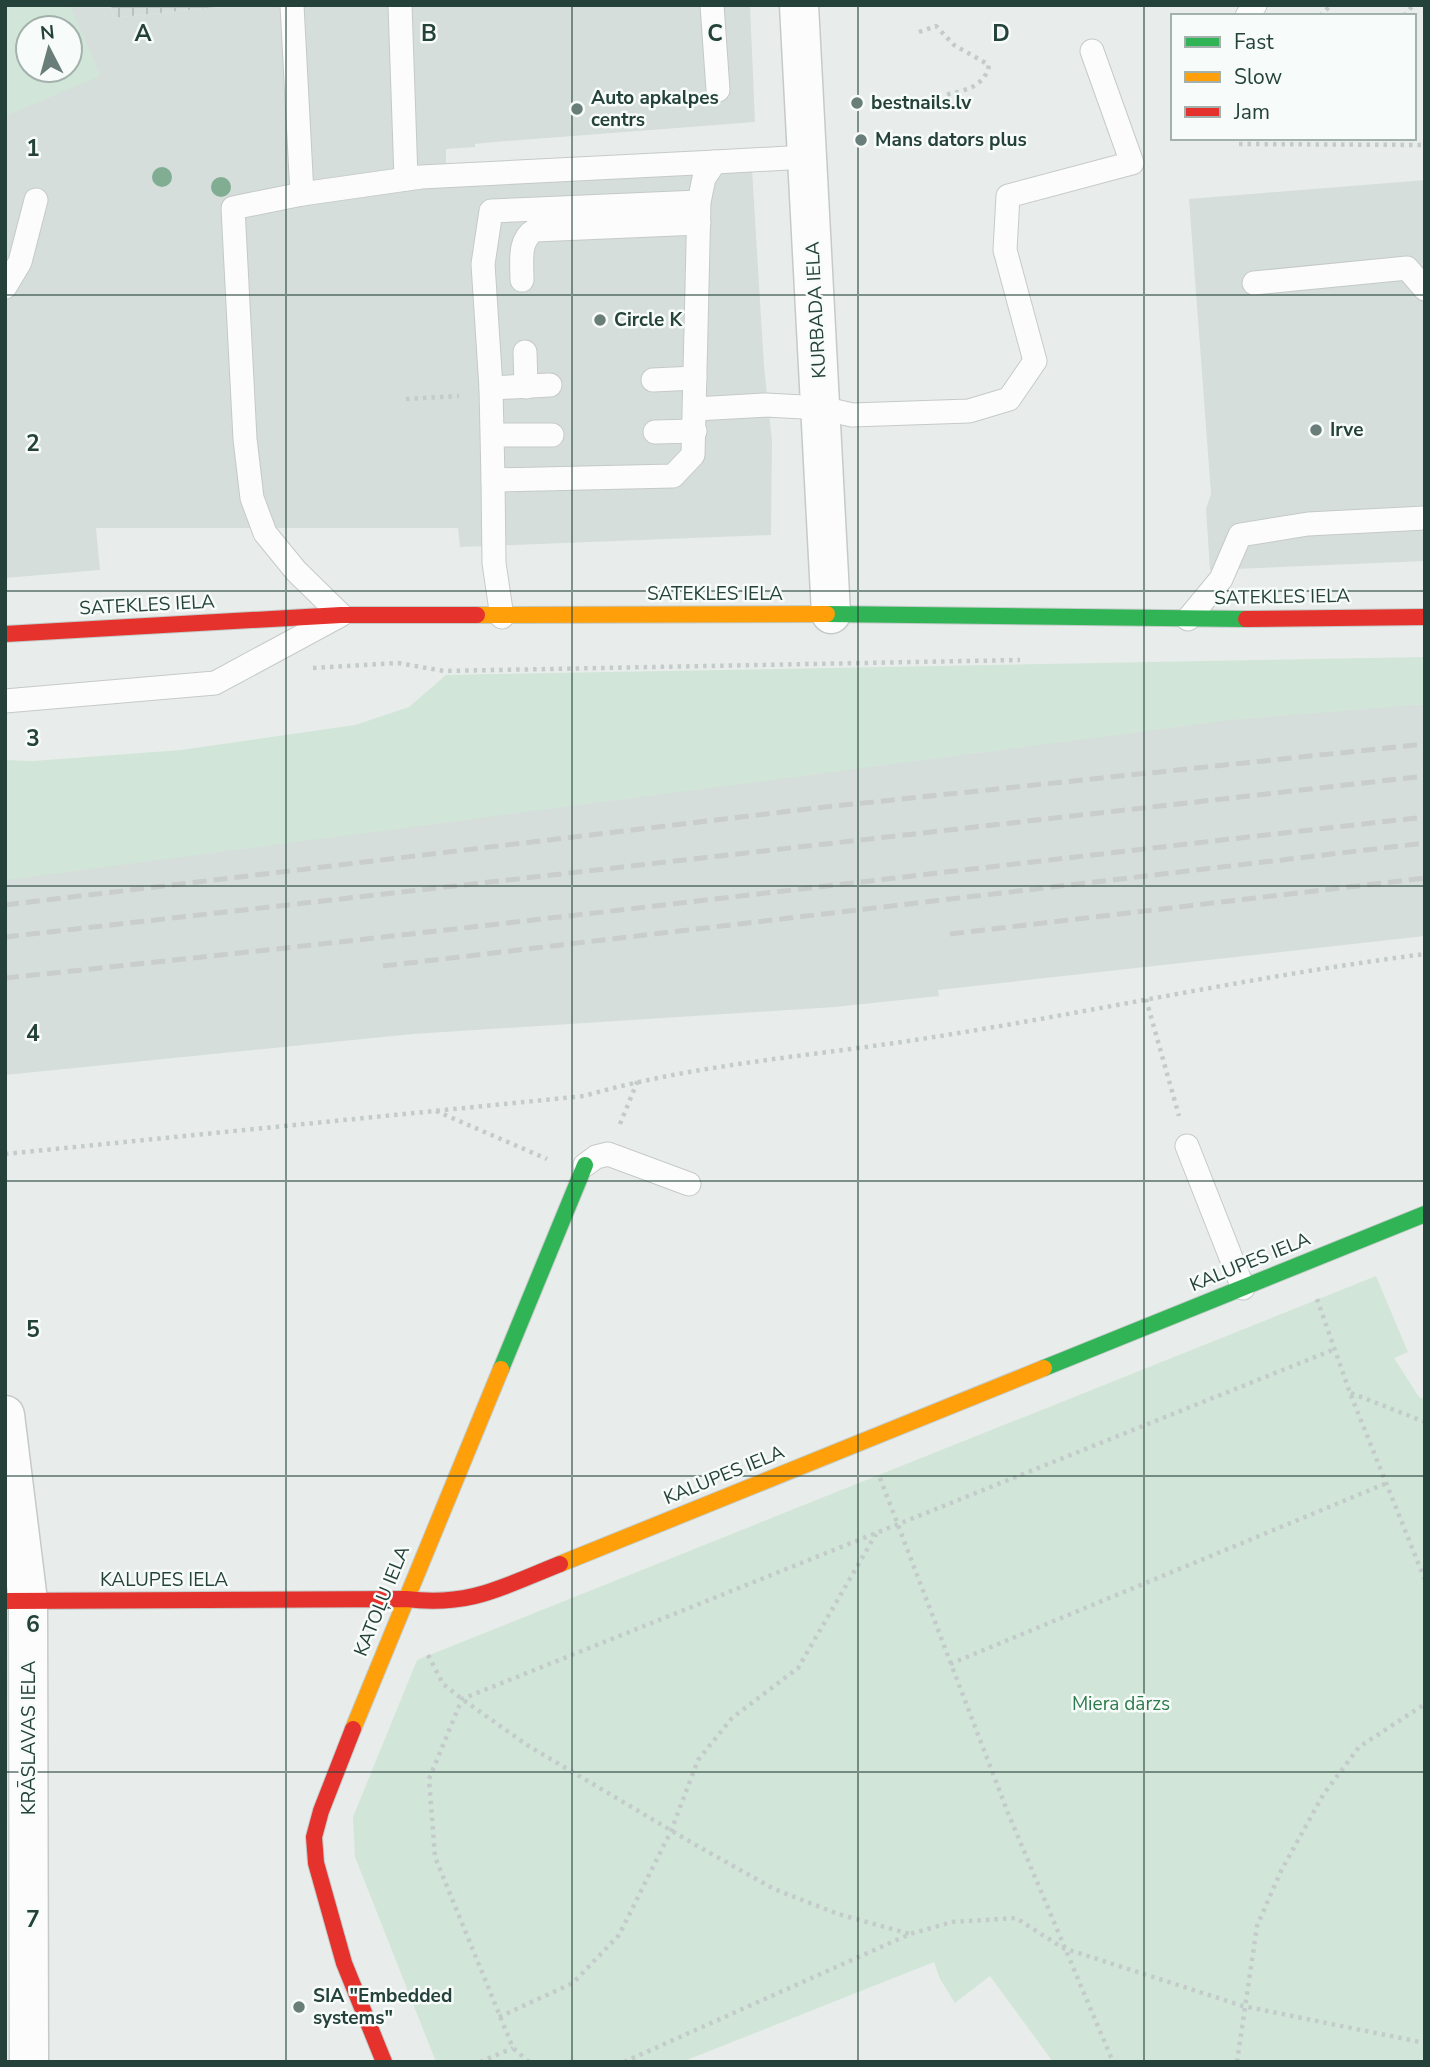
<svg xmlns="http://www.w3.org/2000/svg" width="1430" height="2067" font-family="'Nunito Sans',sans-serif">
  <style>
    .built { fill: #d6dedb; fill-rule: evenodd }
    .industrial { fill: url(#industrial-grid) }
    .green { fill: #d1e6d8; fill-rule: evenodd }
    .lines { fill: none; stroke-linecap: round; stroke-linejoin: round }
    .lane-casing { stroke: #c5cac8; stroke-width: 25 }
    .street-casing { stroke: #c5cac8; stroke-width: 41 }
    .fast-casing { stroke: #c3cbc8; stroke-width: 18 }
    .slow-casing { stroke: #c3cbc8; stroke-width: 18 }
    .jam-casing { stroke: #c3cbc8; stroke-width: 18 }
    .path { stroke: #c3ccca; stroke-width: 4.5; stroke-dasharray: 3.5 5; stroke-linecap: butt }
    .lane { stroke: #fcfcfc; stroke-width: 23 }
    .street { stroke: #fcfcfc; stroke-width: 38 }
    .fast { stroke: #30b455; stroke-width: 16 }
    .slow { stroke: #ff9f0a; stroke-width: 16 }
    .jam { stroke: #e5322d; stroke-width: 16 }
    .rail { stroke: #c9cdcc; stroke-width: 5; stroke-dasharray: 14 7; stroke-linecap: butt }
    .tree { fill: #81ae93 }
    .grid { fill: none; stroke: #24423a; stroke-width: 2; stroke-opacity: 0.55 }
    .poi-dot { fill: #697e78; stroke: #f7fbf9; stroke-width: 2.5 }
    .labels { text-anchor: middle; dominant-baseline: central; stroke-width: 5; stroke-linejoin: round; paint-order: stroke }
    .poi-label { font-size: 19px; font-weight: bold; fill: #24423a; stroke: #f7fbf9; text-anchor: start }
    .street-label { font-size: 19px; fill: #24423a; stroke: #f7fbf9 }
    .park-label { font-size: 19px; fill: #2d7a4b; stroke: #f7fbf9 }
    .grid-label { font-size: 23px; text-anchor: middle; font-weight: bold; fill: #24423a; stroke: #f7fbf9; stroke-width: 5; stroke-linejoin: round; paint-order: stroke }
  </style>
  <defs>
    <pattern id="industrial-grid" width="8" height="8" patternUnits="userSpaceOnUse" patternTransform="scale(1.75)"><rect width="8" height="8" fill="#d6dedb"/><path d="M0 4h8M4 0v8" fill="none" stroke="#b8c0bd"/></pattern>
  </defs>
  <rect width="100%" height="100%" fill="#e8edeb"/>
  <g class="built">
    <path d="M 5,5 L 111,5 L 113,18 L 235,5 L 750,5 L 755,122 L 494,142 L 475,144 L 475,147 L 446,149 L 446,182 L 752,169 L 764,366 L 772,440 L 771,535 L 460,547 L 458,528 L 96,528 L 100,570 L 5,578 ZM 28,28 L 70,28 L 70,70 L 28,70 Z"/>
    <polygon points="1425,180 1425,561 1210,570 1206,509 1211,494 1189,199"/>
    <polygon points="1425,704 1425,936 938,990 939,996 835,1007 413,1034 5,1075 5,878 1200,719"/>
  </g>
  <polygon class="industrial" points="111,5 235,5 113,18"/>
  <g class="green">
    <path d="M 5,5 L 70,5 L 100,76 L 5,116 ZM 28,28 L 70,28 L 70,70 L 28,70 Z"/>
    <polygon points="1425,657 1425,704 1230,720 5,880 5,760 33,761 181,750 355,725 409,707 446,675"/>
    <polygon points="1376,1276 1408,1352 1394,1358 1419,1397 1425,1399 1425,2062 1053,2062 990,1976 955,2003 940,1979 934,1962 682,2062 436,2062 355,1857 353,1817 417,1660"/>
  </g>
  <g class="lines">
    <defs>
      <g id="lane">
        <polyline points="292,5 302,194"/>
        <polyline points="400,5 406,179"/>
        <polyline points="712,5 718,90"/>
        <polyline points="1247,16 1255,5"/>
        <polyline points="699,202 693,455 673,476 493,480 491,388 483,264 491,211 699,202 704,178 715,162 807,157"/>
        <path d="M 522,280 C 522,261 518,240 535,230 L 699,223"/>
        <polyline points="1254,283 1407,268 1425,289"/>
        <polyline points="5,287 20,262 36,200"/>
        <polyline points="525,352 526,387"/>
        <polyline points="653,380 695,378"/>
        <polyline points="491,388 550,385"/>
        <polyline points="695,409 766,405 822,408 852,415 969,411 1009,399 1035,361 1005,250 1008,196 1132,163 1092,51"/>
        <polyline points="655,432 695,431"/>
        <polyline points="493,435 552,435"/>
        <polyline points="493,480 494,563 502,617"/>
        <polyline points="1188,619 1221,579 1240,535 1308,524 1425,518"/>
        <polyline points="5,701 215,683 341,615 296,571 265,533 252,498 245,439 233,208 302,194 421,177 715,162"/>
        <polyline points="1187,1146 1243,1288"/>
        <polyline points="585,1165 596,1157 608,1154 689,1184"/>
      </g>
      <g id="street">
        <polyline points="799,5 831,614"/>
        <polyline points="5,1415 28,1601 29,2062"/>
      </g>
      <g id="fast">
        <polyline points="827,614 1246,619"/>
        <polyline points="1044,1368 1425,1214"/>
        <polyline points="501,1369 585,1165"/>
      </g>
      <g id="slow">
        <polyline points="477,615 827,614"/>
        <polyline points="560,1564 1044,1368"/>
        <polyline points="353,1729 501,1369"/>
      </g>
      <g id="jam">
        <polyline points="1246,619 1425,617"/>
        <polyline points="5,634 341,615 477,615"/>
        <path d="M 5,1601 L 406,1599 C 470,1607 502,1587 560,1564"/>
        <polyline points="353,1729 321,1811 314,1837 316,1863 344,1963 384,2062"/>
      </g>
    </defs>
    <use href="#lane" class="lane-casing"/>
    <use href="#street" class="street-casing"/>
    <use href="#fast" class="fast-casing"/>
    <use href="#slow" class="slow-casing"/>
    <use href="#jam" class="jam-casing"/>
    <g class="path">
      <polyline points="1320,16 1331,5"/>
      <polyline points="1404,16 1413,5"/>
      <path d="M 919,32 L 936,26 L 954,45 L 989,65 C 985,87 964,91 944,95"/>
      <polyline points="1239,144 1425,145"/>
      <polyline points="406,399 459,396"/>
      <polyline points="313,668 398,663 444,671 1020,660"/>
      <polyline points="1146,999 1179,1116"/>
      <polyline points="436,1111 547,1159"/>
      <polyline points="620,1124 638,1080"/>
      <path d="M 5,1154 L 584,1096 C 698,1063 817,1056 934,1037 C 1098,1011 1260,975 1425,954"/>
      <polyline points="1317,1299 1350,1393 1425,1580"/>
      <polyline points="1351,1393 1425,1422"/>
      <polyline points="880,1478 1008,1813 1113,2062"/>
      <polyline points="428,1655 443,1684 462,1699 527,1745 694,1844 774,1889 838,1914 910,1934"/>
      <polyline points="950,1664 1387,1483"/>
      <polyline points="499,2017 573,1983 619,1935 671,1831 698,1760 732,1718 798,1668 876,1534"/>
      <polyline points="480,2062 513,2048"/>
      <polyline points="529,2062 513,2048 435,1857 429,1779 462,1699 1335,1349"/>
      <polyline points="624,2062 910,1934 952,1922 1016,1918 1063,1948 1243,2006 1425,2043"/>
      <polyline points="1237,2062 1257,1926 1281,1871 1323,1795 1359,1747 1425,1704"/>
    </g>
    <use href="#lane" class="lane"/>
    <use href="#street" class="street"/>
    <use href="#fast" class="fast"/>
    <use href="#slow" class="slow"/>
    <use href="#jam" class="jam"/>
    <g class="rail">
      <polyline points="5,905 816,808 1425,744"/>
      <polyline points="950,934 1425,878"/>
      <polyline points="5,937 1425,776"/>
      <polyline points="383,966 1425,843"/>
      <path d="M 5,978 C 479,929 951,870 1425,817"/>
    </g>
  </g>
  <g class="tree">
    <circle cx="162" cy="177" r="10"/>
    <circle cx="221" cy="187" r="10"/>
  </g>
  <path class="grid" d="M 286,5 L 286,2062M 572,5 L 572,2062M 858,5 L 858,2062M 1144,5 L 1144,2062M 5,295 L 1425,295M 5,591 L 1425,591M 5,886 L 1425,886M 5,1181 L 1425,1181M 5,1476 L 1425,1476M 5,1772 L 1425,1772"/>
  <g class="poi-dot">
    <circle cx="857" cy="103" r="7"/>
    <circle cx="577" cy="109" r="7"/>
    <circle cx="861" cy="140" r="7"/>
    <circle cx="600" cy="320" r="7"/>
    <circle cx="1316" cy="430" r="7"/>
    <circle cx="299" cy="2007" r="7"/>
  </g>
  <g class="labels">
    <g class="poi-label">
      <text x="591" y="98">Auto apkalpes<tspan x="591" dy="22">centrs</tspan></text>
      <text x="871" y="103">bestnails.lv</text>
      <text x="875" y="140">Mans dators plus</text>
      <text x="614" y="320">Circle K</text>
      <text x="1330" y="430">Irve</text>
      <text x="313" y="1996">SIA "Embedded<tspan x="313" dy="22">systems"</tspan></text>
    </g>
    <g class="street-label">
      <text transform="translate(816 310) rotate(-93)">KURBADA IELA</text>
      <text x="715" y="594">SATEKLES IELA</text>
      <text transform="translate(1282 597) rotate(-1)">SATEKLES IELA</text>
      <text transform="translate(147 605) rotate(-3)">SATEKLES IELA</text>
      <text transform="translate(1250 1262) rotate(-22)">KALUPES IELA</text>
      <text transform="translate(724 1475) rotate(-22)">KALUPES IELA</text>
      <text x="164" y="1580">KALUPES IELA</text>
      <text transform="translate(382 1601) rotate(-68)">KATOĻU IELA</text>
      <text transform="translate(29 1738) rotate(-90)">KRĀSLAVAS IELA</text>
    </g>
    <g class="park-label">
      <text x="1121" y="1704">Miera dārzs</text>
    </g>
  </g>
  <g class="grid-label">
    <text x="143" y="41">A</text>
    <text x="429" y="41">B</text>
    <text x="715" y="41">C</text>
    <text x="1001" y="41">D</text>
    <text x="33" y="156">1</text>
    <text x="33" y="451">2</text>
    <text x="33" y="746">3</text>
    <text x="33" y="1041">4</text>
    <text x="33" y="1337">5</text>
    <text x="33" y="1632">6</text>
    <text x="33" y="1927">7</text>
  </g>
  <rect width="1430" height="2067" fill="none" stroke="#24423a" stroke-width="14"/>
  <rect x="1171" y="14" width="245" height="126" fill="#f7fbf9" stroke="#a3b1ad" stroke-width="2"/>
  <rect x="1185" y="37" width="35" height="10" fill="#30b455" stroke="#a3b1ad" stroke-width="2"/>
  <text x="1234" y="49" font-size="21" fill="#24423a">Fast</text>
  <rect x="1185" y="72" width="35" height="10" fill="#ff9f0a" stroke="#a3b1ad" stroke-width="2"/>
  <text x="1234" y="84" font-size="21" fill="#24423a">Slow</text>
  <rect x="1185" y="107" width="35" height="10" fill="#e5322d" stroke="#a3b1ad" stroke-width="2"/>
  <text x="1234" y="119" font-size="21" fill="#24423a">Jam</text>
  <g transform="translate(49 49) rotate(354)"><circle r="33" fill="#f7fbf9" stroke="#a3b1ad" stroke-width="2"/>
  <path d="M0-5L12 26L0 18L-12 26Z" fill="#697e78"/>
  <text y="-10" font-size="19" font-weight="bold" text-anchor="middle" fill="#24423a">N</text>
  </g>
</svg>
